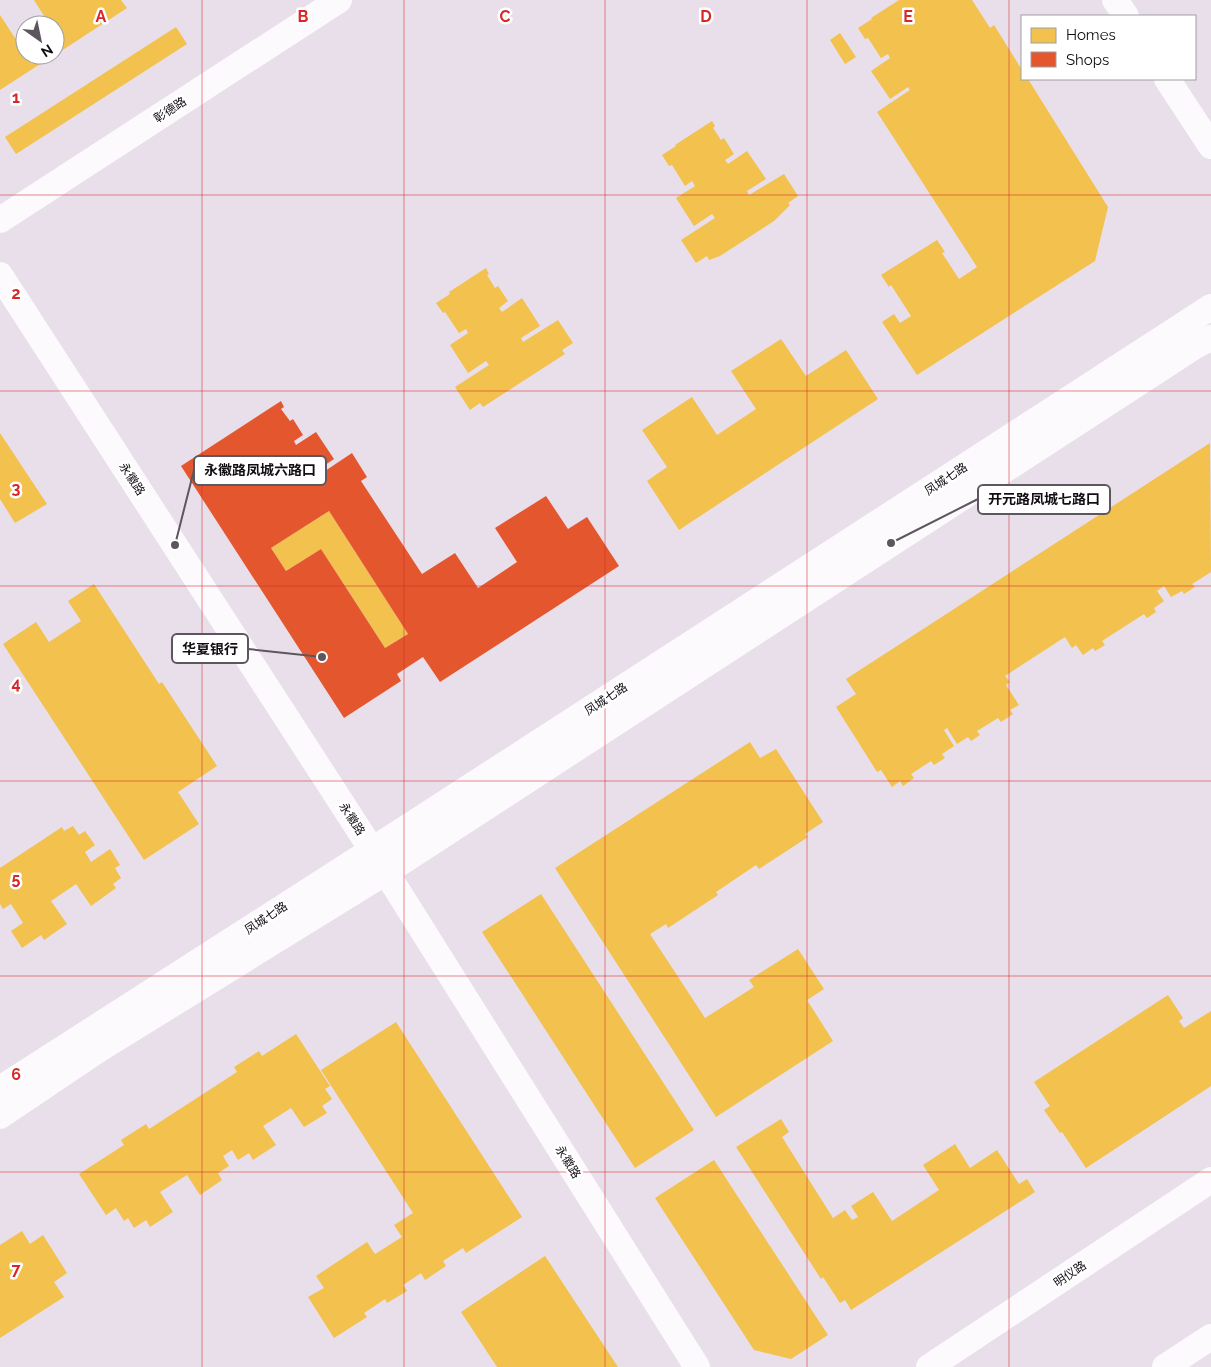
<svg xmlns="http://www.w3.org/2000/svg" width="1211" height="1367" font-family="Raleway,'Noto Sans SC',sans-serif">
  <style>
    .homes { fill: #f2c14e }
    .shops { fill: #e4572e; fill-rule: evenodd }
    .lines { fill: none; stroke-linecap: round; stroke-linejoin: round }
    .minor { stroke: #fcfafc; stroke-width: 26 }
    .grid { fill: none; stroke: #d62828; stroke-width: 1; stroke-opacity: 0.55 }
    .labels { text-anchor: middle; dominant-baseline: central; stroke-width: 5; stroke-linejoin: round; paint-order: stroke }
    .street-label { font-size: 12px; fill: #120d13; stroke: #fff }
    .grid-label { font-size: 16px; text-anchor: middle; font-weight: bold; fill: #d62828; stroke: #fff; stroke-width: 5; stroke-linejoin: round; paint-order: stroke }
    .leader { fill: none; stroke: #5d565e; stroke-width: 2 }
    .callout-dot { fill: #5d565e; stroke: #fff; stroke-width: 2 }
    .callout { fill: #fff; stroke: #5d565e; stroke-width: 2 }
    .callout-label { font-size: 14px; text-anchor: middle; font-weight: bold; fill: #120d13 }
  </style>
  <rect width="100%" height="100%" fill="#e8dfea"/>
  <g class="homes">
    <polygon points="34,0 121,0 127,8 55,55 55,25 36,25 46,19"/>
    <polygon points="899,0 972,0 990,28 994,25 1022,70 1022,79 1028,79 1108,207 1095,261 917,375 882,322 894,314 900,323 911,316 891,285 889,287 881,275 937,240 945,252 942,253 959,279 977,267 877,112 910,90 908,87 890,99 871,71 890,58 888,54 881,58 868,38 865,39 858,28 872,19 871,18"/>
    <polygon points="0,15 15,38 25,32 25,55 54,55 0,90"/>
    <polygon points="176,27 187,44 16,154 5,137"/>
    <polygon points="840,33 856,57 845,64 830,40"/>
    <polygon points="712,121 715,126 713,128 721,140 724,138 734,154 725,160 728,164 747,151 766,179 747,191 749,195 784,174 798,196 788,203 790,205 774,221 720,256 709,260 707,256 696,263 681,240 715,218 712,214 694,226 676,198 695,186 692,181 685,186 672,165 669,166 662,155 676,146 675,145"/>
    <polygon points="486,268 489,274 487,275 495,288 498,286 508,301 499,308 502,312 522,298 540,326 521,338 523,342 558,320 573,343 562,350 565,354 483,407 480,403 470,410 455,387 489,365 486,361 468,373 450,345 468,333 466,329 459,333 445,312 443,313 436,303 450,294 449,292"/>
    <polygon points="781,339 806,376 846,350 878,399 679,530 647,481 667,467 642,430 692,397 717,435 756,409 731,371"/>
    <polygon points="0,433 47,504 15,523 0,499"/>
    <polygon points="1210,443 1211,572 1192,584 1195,587 1184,594 1182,591 1171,597 1164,586 1157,591 1164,601 1154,608 1156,612 1147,618 1144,614 1102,641 1105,645 1095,651 1093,648 1083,655 1076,645 1072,648 1065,637 1005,676 1010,682 1006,685 1019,705 1010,710 1013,714 1001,722 998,718 977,731 980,735 971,741 968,737 957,744 947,728 944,730 954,746 942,754 945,758 934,765 931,761 911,774 914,778 903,786 900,781 892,787 881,770 877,772 836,707 856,694 846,679"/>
    <polygon points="329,511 408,634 385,648 321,549 286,571 271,548"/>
    <polygon points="94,584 159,684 162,682 217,766 178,792 199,824 144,860 3,644 36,622 49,642 81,621 68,601"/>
    <polygon points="750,742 760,758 776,749 823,822 805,834 808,837 759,869 756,865 716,892 718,895 668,928 666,924 650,934 705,1018 754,987 749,980 798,949 824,989 807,1000 833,1041 716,1117 555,868"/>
    <polygon points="73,826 79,835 85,831 95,845 85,852 91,862 110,849 120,865 115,868 121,878 113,884 116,888 91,906 76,884 51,901 67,924 44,940 41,935 22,948 11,931 23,923 11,904 3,909 0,904 0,868 62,827 64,831"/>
    <polygon points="541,894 694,1130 635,1168 482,932"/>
    <polygon points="1168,995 1183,1018 1179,1021 1184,1028 1211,1011 1211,1086 1086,1168 1062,1132 1060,1133 1044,1110 1050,1106 1034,1082"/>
    <polygon points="396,1022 522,1217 466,1253 463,1248 443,1261 446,1266 425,1280 421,1273 403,1285 407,1291 387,1303 385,1299 364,1313 367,1317 334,1338 308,1297 324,1288 316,1276 367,1242 375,1254 402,1237 394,1225 413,1213 321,1070"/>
    <polygon points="296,1034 330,1086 325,1089 332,1099 322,1106 327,1113 304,1127 291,1108 263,1126 276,1145 253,1160 249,1153 238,1160 232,1150 223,1156 229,1166 218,1173 222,1180 200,1195 187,1175 160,1192 173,1212 150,1227 146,1220 134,1228 128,1218 124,1221 116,1208 106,1215 79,1174 124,1145 121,1140 146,1124 149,1129 237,1072 234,1067 259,1051 262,1056"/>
    <polygon points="781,1119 789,1132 782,1137 833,1218 845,1210 852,1220 858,1217 851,1206 873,1192 892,1221 939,1190 923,1165 955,1144 970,1168 997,1150 1019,1184 1027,1179 1035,1192 851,1310 845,1300 840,1303 823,1277 821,1279 736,1147"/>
    <polygon points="714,1160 828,1335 791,1359 754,1350 655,1198"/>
    <polygon points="22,1231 30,1244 43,1235 67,1273 54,1282 64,1297 0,1338 0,1245"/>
    <polygon points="545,1256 618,1367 497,1367 461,1312"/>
  </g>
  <path class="shops" d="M 281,401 L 284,407 L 281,409 L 290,421 L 293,419 L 303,435 L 294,441 L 296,445 L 316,432 L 334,459 L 316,471 L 319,475 L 352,453 L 367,477 L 361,481 L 422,574 L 455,553 L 478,588 L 517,562 L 495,528 L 546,496 L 568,529 L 587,517 L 619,566 L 440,682 L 423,657 L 397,674 L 401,681 L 344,718 L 181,466 ZM 329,511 L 408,634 L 385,648 L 321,549 L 286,571 L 271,548 Z"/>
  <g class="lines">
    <g class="minor">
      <polyline points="1115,0 1126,16"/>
      <polyline points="1167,79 1211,146"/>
      <polyline points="0,220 339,0"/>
      <polyline points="0,275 372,850 697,1367"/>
      <polyline points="0,1089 411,825 1211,307"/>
      <polyline points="0,1116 98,1050 386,872 1195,346 1211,338"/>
      <polyline points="929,1367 1211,1180"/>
      <polyline points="1165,1367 1211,1337"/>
    </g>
  </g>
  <path class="grid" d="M 202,0 L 202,1367M 404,0 L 404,1367M 605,0 L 605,1367M 807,0 L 807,1367M 1009,0 L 1009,1367M 0,195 L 1211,195M 0,391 L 1211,391M 0,586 L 1211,586M 0,781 L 1211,781M 0,976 L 1211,976M 0,1172 L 1211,1172"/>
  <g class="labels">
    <g class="street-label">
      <text transform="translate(170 110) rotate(-33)">彰德路</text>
      <text transform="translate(132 479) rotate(57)">永徽路</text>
      <text transform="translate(946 479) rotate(-33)">凤城七路</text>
      <text transform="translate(606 699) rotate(-33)">凤城七路</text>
      <text transform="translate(352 819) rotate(57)">永徽路</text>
      <text transform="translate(266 918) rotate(-33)">凤城七路</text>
      <text transform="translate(568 1162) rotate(58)">永徽路</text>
      <text transform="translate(1070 1274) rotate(-34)">明仪路</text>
    </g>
  </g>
  <g class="grid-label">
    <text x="101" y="22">A</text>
    <text x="303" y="22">B</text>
    <text x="505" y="22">C</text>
    <text x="706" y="22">D</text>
    <text x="908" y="22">E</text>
    <text x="16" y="103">1</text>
    <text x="16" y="299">2</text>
    <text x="16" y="494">3</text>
    <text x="16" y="689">4</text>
    <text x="16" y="884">5</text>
    <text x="16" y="1080">6</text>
    <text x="16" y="1275">7</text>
  </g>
  <path class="leader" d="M175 545L194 470M891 543L978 499M322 657L248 649"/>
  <g class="callout-dot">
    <circle cx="175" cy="545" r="5"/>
    <circle cx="891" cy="543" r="5"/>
    <circle cx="322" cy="657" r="5"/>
  </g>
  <g class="callout">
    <rect x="194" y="456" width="132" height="29" rx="5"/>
    <rect x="978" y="485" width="132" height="29" rx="5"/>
    <rect x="172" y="634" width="76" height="29" rx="5"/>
  </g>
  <g class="callout-label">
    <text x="260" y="475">永徽路凤城六路口</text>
    <text x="1044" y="504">开元路凤城七路口</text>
    <text x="210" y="654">华夏银行</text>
  </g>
  <rect x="1021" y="15" width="175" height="65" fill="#ffffff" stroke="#a09ea1"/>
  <rect x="1031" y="28" width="25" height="15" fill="#f2c14e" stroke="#a09ea1"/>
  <text x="1066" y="40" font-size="15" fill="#120d13">Homes</text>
  <rect x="1031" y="52" width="25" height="15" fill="#e4572e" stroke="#a09ea1"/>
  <text x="1066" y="65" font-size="15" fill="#120d13">Shops</text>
  <g transform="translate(40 40) rotate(147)"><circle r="24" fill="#ffffff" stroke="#a09ea1"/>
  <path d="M0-4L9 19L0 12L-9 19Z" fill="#5d565e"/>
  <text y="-8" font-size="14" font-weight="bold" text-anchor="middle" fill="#120d13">N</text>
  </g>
</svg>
